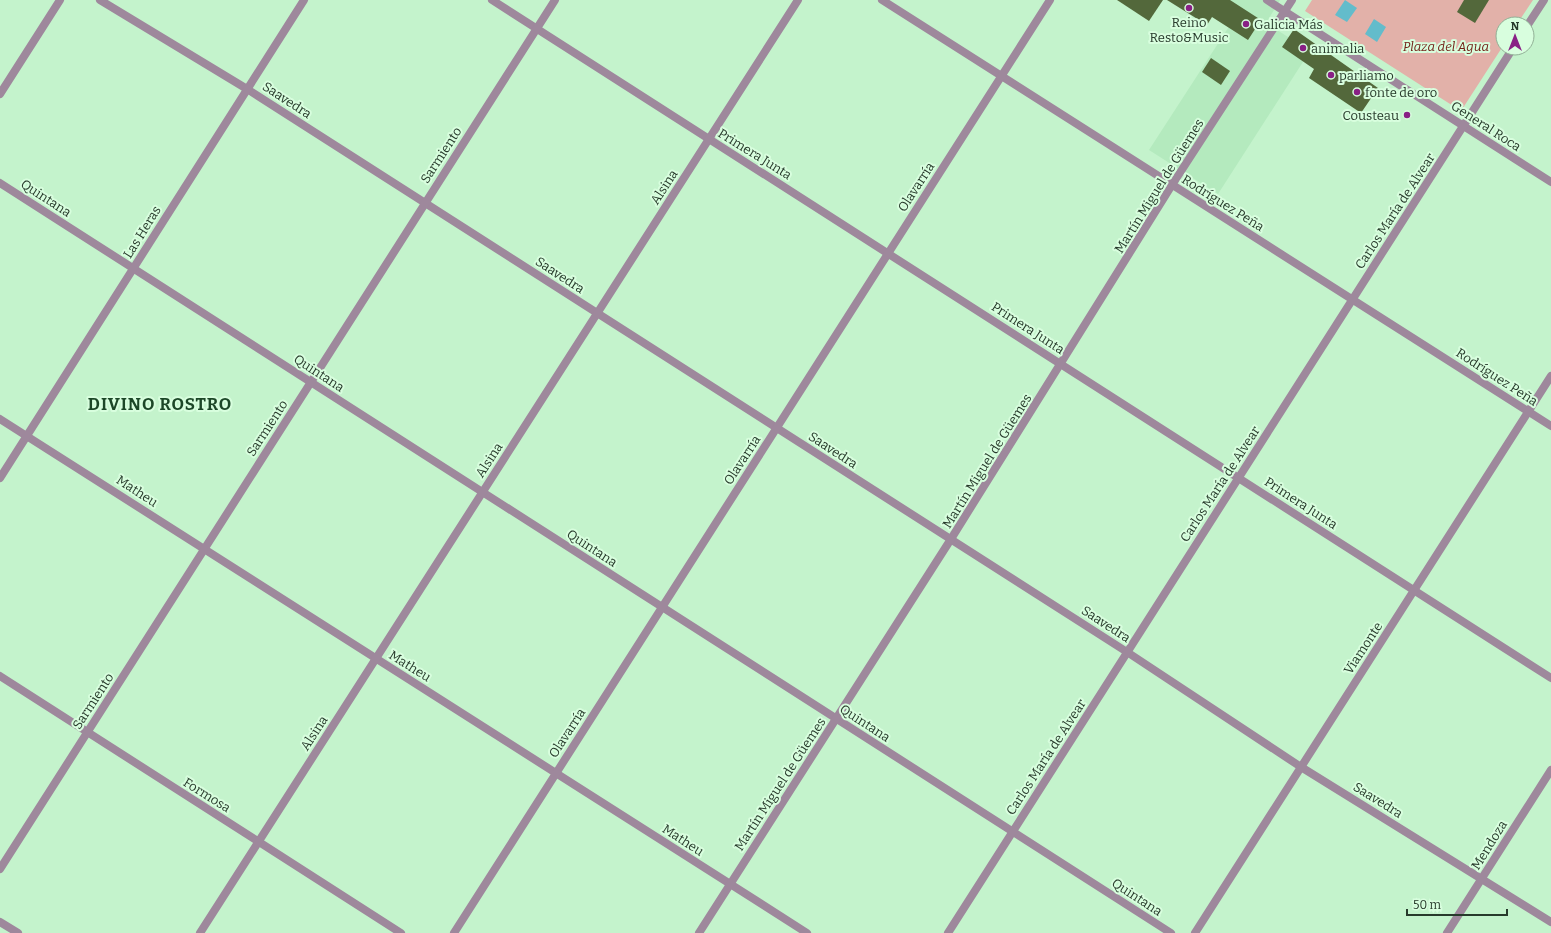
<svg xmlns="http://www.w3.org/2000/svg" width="1551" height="933" font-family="Bitter,serif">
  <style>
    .built { fill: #b4eabe }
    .green { fill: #e2b1a9 }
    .water { fill: #63bccb }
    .building { fill: #53683b }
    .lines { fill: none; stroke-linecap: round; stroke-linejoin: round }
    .minor { stroke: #9e889c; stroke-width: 8 }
    .poi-dot { fill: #892085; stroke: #d8fede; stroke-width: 1.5 }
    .labels { text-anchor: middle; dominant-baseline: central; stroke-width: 4; stroke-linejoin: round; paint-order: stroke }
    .poi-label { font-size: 13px; fill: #273a2b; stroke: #d8fede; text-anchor: start }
    .park-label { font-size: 13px; font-style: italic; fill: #721f16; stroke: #d8fede }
    .street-label { font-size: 13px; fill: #273a2b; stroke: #d8fede }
    .district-label { font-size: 17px; font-weight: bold; letter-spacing: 1px; fill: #1c4727; stroke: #d8fede }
  </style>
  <rect width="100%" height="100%" fill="#c4f3cc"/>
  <polygon class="built" points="1192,0 1280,0 1266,23 1310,51 1218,194 1149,150 1230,25"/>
  <polygon class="green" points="1312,0 1533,0 1517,24 1503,24 1503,46 1461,111 1305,11"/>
  <g class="water">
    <polygon points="1345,0 1357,8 1347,22 1335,15"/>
    <polygon points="1374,19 1386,27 1377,42 1365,34"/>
  </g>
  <g class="building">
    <polygon points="1117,0 1163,0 1149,21"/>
    <polygon points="1167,0 1230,0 1261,20 1248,40 1212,17 1207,25"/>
    <polygon points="1464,0 1489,0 1475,23 1457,12"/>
    <polygon points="1294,29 1378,88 1361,113 1309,78 1314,69 1282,47"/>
    <polygon points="1211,58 1230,71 1221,85 1202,72"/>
  </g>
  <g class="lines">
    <g class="minor">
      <polyline points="100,0 247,89 1127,652 1301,767 1551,922"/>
      <polyline points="492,0 1551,678"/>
      <polyline points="882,0 1551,426"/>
      <polyline points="1267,0 1551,182"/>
      <polyline points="1527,26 1544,0"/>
      <polyline points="0,94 60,0"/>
      <polyline points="0,183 1171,933"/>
      <polyline points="0,419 807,933"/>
      <polyline points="0,478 304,0"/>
      <polyline points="0,676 401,933"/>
      <polyline points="0,869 555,0"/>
      <polyline points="0,922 18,933"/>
      <polyline points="200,933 798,0"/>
      <polyline points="454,933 1050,0"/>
      <polyline points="699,933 951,539 1172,185 1292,0"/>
      <polyline points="948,933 1513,48"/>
      <polyline points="1195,933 1551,376"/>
      <polyline points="1447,933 1551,770"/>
    </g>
  </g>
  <g class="poi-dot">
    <circle cx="1189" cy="8" r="4"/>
    <circle cx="1246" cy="24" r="4"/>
    <circle cx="1303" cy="48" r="4"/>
    <circle cx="1331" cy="75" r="4"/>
    <circle cx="1357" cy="92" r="4"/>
    <circle cx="1407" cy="115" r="4"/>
  </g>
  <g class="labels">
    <g class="poi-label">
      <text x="1189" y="22" text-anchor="middle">Reino<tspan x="1189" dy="15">Resto&amp;Music</tspan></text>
      <text x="1254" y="24">Galicia Más</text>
      <text x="1311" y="48">animalia</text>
      <text x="1339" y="75">parliamo</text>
      <text x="1365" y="92">fonte de oro</text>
      <text x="1399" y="115" text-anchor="end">Cousteau</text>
    </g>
    <g class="park-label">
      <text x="1446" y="46">Plaza del Agua</text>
    </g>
    <g class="street-label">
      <text transform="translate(287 100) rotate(33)">Saavedra</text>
      <text transform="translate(1486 126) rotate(33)">General Roca</text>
      <text transform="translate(755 154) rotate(32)">Primera Junta</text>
      <text transform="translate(441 155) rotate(-57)">Sarmiento</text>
      <text transform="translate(1159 186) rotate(-58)">Martín Miguel de Güemes</text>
      <text transform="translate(664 187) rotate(-57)">Alsina</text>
      <text transform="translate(916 187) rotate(-57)">Olavarría</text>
      <text transform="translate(46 198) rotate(33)">Quintana</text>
      <text transform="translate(1223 203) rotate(32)">Rodríguez Peña</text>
      <text transform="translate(1395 211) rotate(-57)">Carlos María de Alvear</text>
      <text transform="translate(142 232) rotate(-58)">Las Heras</text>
      <text transform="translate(560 275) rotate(33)">Saavedra</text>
      <text transform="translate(1028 328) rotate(33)">Primera Junta</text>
      <text transform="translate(319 373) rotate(33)">Quintana</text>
      <text transform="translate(1497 377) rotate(33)">Rodríguez Peña</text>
      <text transform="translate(267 428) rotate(-57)">Sarmiento</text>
      <text transform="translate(833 450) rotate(33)">Saavedra</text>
      <text transform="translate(489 460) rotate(-57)">Alsina</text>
      <text transform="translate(742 460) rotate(-57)">Olavarría</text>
      <text transform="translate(987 461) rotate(-58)">Martín Miguel de Güemes</text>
      <text transform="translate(1220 484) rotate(-57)">Carlos María de Alvear</text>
      <text transform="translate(137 491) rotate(33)">Matheu</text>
      <text transform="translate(1301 503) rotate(33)">Primera Junta</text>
      <text transform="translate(592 548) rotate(33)">Quintana</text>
      <text transform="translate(1106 624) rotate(33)">Saavedra</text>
      <text transform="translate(1363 648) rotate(-57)">Viamonte</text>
      <text transform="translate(410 666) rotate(32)">Matheu</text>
      <text transform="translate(93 701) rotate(-57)">Sarmiento</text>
      <text transform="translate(865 723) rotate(33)">Quintana</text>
      <text transform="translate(314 733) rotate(-57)">Alsina</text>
      <text transform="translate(567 733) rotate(-57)">Olavarría</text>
      <text transform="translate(1046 757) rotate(-57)">Carlos María de Alvear</text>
      <text transform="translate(780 784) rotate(-57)">Martín Miguel de Güemes</text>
      <text transform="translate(207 795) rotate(32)">Formosa</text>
      <text transform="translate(1378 800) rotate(32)">Saavedra</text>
      <text transform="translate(683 840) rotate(33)">Matheu</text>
      <text transform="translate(1489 845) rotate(-58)">Mendoza</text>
      <text transform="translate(1137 897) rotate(33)">Quintana</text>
    </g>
    <g class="district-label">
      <text x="160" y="404">DIVINO ROSTRO</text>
    </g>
  </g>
  <g transform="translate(1515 36)"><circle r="19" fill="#d8fede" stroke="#91b096"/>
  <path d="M0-3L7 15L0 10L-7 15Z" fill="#892085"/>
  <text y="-6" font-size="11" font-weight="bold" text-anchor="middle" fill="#273a2b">N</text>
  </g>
  <path d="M1407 909v6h100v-6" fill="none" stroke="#273a2b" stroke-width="2"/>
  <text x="1413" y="909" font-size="12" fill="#273a2b" stroke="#d8fede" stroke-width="3" paint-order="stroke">50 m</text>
</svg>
